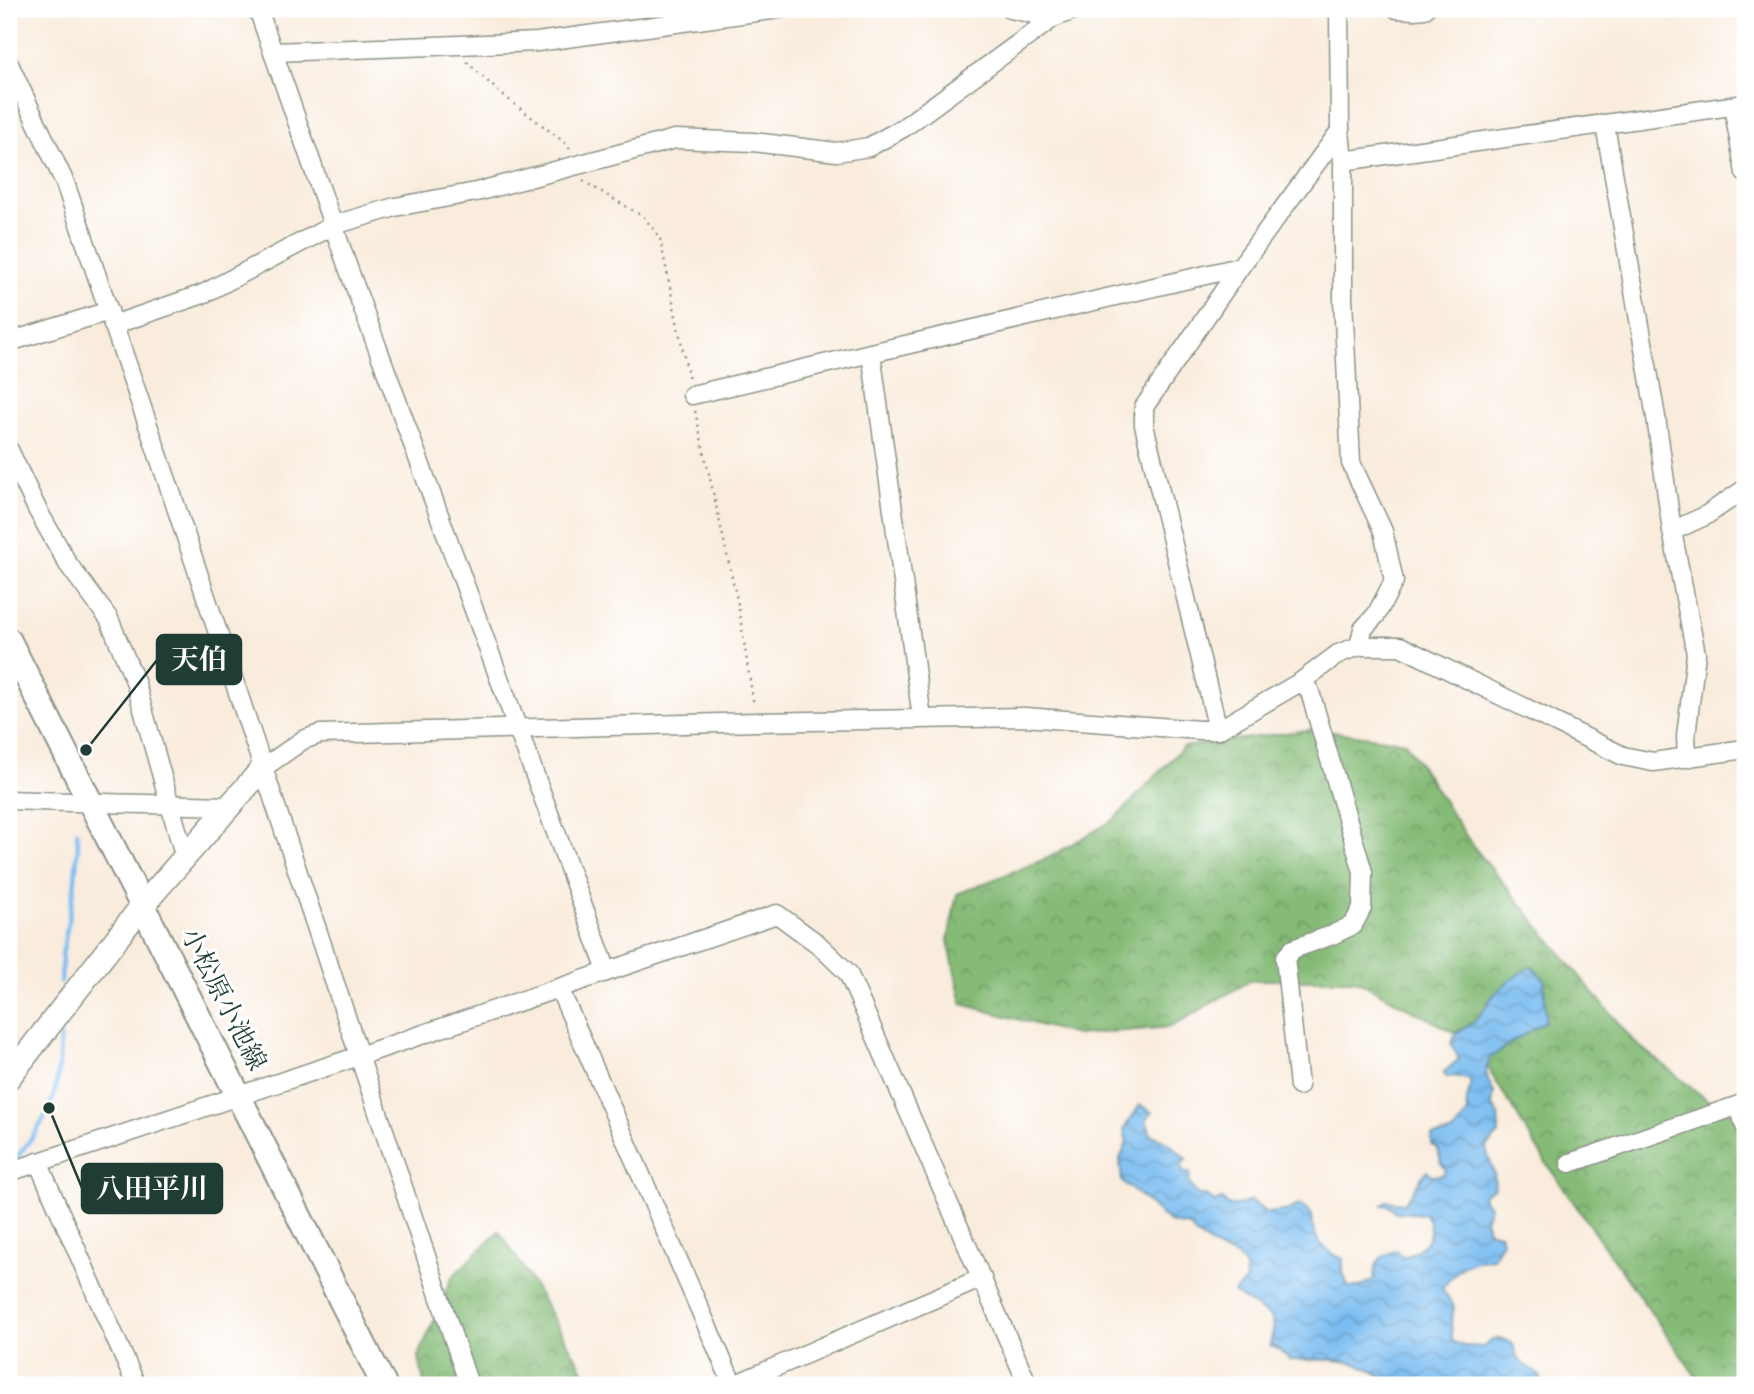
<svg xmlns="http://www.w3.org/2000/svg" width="1754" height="1394" font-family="'Sorts Mill Goudy','Noto Serif JP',serif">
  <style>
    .forest { fill: url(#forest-crowns); stroke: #527c56; stroke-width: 2 }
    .water { fill: url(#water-waves); stroke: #4e7d92; stroke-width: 2 }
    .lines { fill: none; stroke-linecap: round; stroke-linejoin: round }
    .stream { stroke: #7cbdf1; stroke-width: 4.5 }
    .minor-casing { stroke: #8c9488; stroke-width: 21 }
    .tertiary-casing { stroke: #8c9488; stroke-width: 26 }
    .secondary-casing { stroke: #8c9488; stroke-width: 28 }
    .path { stroke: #8c9488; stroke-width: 2.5; stroke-dasharray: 2 5; stroke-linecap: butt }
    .minor { stroke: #fff; stroke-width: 18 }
    .tertiary { stroke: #fff; stroke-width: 23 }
    .secondary { stroke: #fff; stroke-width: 24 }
    .labels { text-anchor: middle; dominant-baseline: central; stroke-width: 6; stroke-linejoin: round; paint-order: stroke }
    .street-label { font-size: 26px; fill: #1f3d34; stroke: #fff }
    .leader { fill: none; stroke: #1f3d34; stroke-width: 2.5 }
    .callout-dot { fill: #1f3d34; stroke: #fff; stroke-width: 2.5 }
    .callout { fill: #1f3d34; stroke: #1f3d34; stroke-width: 2.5 }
    .callout-label { font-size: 28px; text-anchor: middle; font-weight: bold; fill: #fff }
  </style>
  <defs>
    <pattern id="forest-crowns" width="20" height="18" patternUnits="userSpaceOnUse" patternTransform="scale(1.75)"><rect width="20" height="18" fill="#85bb77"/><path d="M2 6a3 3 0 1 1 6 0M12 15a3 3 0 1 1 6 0" fill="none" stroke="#6c9962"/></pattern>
    <pattern id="water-waves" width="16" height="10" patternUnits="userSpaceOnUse" patternTransform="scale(1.75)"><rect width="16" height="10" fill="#7cbdf1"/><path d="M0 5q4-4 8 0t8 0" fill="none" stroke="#659bc4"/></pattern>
  </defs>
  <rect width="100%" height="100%" fill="#fff"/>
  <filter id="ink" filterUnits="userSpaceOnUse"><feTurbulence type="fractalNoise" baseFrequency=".0143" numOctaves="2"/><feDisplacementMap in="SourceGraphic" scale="14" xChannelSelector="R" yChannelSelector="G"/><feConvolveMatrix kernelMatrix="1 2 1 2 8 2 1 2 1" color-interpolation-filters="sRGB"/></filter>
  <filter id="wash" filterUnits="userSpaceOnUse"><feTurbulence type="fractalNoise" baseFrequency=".00686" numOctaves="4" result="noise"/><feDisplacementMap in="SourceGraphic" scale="28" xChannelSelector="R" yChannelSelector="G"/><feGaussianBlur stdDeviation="1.57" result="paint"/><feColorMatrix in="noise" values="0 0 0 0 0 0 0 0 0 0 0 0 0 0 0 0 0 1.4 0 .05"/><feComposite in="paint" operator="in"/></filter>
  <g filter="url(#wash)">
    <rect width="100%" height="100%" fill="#f9ecdd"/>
    <g class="forest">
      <polygon points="1314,729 1405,742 1472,845 1633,1041 1721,1111 1745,1112 1745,1385 1702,1385 1548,1166 1472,1042 1356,980 1251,980 1171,1027 1076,1035 962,1004 948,940 957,894 1048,858 1115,819 1183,747"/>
      <path d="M 499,1231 C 534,1281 561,1334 592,1385 L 424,1385 L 419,1356 L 452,1277 Z"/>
    </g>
    <path class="water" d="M 1532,966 L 1544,979 L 1546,1021 L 1509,1044 L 1498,1053 L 1490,1057 L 1485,1073 L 1494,1093 L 1492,1104 L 1498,1115 L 1499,1134 L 1486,1147 C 1488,1164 1497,1169 1494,1188 L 1483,1195 L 1486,1203 L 1490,1206 L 1485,1220 L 1488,1230 L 1499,1233 L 1502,1241 L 1493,1258 C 1468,1260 1456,1269 1442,1289 L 1454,1307 L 1451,1323 L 1452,1341 L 1463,1346 L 1483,1347 L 1494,1339 L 1504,1339 L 1513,1344 L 1518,1360 L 1540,1376 L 1542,1385 L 1389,1385 C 1367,1356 1324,1359 1291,1360 L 1278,1349 L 1270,1346 L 1274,1326 L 1271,1317 L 1234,1293 L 1246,1280 L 1245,1268 L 1237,1256 L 1220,1250 L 1195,1234 L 1190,1226 L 1169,1222 L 1144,1199 L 1122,1182 L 1120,1159 L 1127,1143 L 1124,1129 L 1140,1105 L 1152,1112 L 1146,1120 L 1151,1135 C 1166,1139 1175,1148 1186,1159 L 1181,1166 L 1184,1173 L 1190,1173 L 1189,1183 L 1198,1195 L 1207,1195 L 1214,1202 L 1222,1199 L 1229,1206 L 1243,1204 L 1251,1200 L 1266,1213 C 1278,1212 1289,1212 1299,1204 C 1303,1207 1310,1210 1312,1216 C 1313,1219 1312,1223 1313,1227 C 1316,1243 1329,1253 1343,1259 L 1343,1272 L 1348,1287 L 1360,1287 L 1374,1279 C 1375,1261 1380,1256 1397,1250 L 1403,1258 C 1422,1249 1439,1237 1425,1214 L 1396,1212 L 1389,1206 L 1382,1205 L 1386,1201 L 1404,1203 C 1414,1194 1417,1181 1427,1171 L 1433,1176 L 1444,1174 L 1446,1169 L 1441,1163 L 1438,1148 L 1432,1145 L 1432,1136 L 1452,1133 L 1468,1113 C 1463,1099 1472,1094 1470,1080 L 1455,1076 L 1447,1077 L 1443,1073 L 1459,1059 L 1451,1043 C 1457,1029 1470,1027 1479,1016 C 1484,1011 1487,1003 1492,997 C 1503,984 1516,975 1532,966 Z"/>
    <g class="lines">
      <g class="stream">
        <polyline points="61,982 62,955 74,890 78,846 77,832"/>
        <path d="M 14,1161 C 32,1138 51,1115 56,1086 C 60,1070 59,1053 60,1037"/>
      </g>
    </g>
  </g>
  <g filter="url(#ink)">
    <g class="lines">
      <defs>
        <g id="minor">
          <polyline points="258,9 347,265 607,971"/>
          <polyline points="1010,9 1053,18 1076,9"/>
          <polyline points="1397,9 1414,10 1425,9"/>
          <polyline points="274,52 537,42 779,9"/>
          <polyline points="9,64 65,183 173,498 469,1385"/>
          <polyline points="1733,106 1745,173"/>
          <polyline points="1605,125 1656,417 1672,531 1696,654 1686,736 1687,758"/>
          <polyline points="1340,131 1343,161 1343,299 1351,463 1383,531 1394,581 1376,615 1363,629 1359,646"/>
          <polyline points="1343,161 1745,104"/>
          <polyline points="113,325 203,294 334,225 395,207 476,192 675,139 753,142 837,152 869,147 903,128 1053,18"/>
          <polyline points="9,342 109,311"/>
          <polyline points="692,395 871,353"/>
          <polyline points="9,450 37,509 68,564 109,619 135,681 185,858"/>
          <polyline points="1672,531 1705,516 1745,489"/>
          <polyline points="922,718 871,353 1240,267 1340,131 1339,9"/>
          <polyline points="1218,730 1144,425 1144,407 1240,267"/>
          <polyline points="263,768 303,740 320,734 757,722 1025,717 1200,730 1218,730 1302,681 1338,654 1359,646 1400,646 1623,756 1653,762 1745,749"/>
          <path d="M 9,800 C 83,803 156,804 230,806"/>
          <polyline points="559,988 733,1385"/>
          <polyline points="1299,1086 1285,958 1293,949 1332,935 1353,925 1362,908 1363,872 1310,692 1302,681"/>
          <polyline points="1739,1105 1745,1126"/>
          <polyline points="38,1162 136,1385"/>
          <polyline points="1570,1163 1745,1103"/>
          <polyline points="9,1172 359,1056 777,914 818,944 848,973 1028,1385"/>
          <polyline points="734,1385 982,1278"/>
        </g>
        <polyline id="tertiary" points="9,1077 142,906 263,768"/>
        <polyline id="secondary" points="9,641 384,1385"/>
      </defs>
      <use href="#minor" class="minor-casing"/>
      <use href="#tertiary" class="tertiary-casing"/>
      <use href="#secondary" class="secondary-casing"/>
      <g class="path">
        <polyline points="467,62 500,93 563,141 571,150"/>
        <polyline points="583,181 644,217 660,238 689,380"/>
        <polyline points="695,411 738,604 754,706"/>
      </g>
      <use href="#minor" class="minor"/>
      <use href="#tertiary" class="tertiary"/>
      <use href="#secondary" class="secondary"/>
    </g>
  </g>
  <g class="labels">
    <g class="street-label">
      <text transform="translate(222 1000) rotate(63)">小松原小池線</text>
    </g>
  </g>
  <path class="leader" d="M86 750L157 660M49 1108L82 1188"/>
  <g class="callout-dot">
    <circle cx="86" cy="750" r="7"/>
    <circle cx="49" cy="1108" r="7"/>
  </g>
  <g class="callout">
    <rect x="157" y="635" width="84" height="49" rx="7"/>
    <rect x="82" y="1164" width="140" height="49" rx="7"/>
  </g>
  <g class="callout-label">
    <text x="199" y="669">天伯</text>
    <text x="152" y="1198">八田平川</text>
  </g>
  <rect width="1754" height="1394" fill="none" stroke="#fff" stroke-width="35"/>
</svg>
